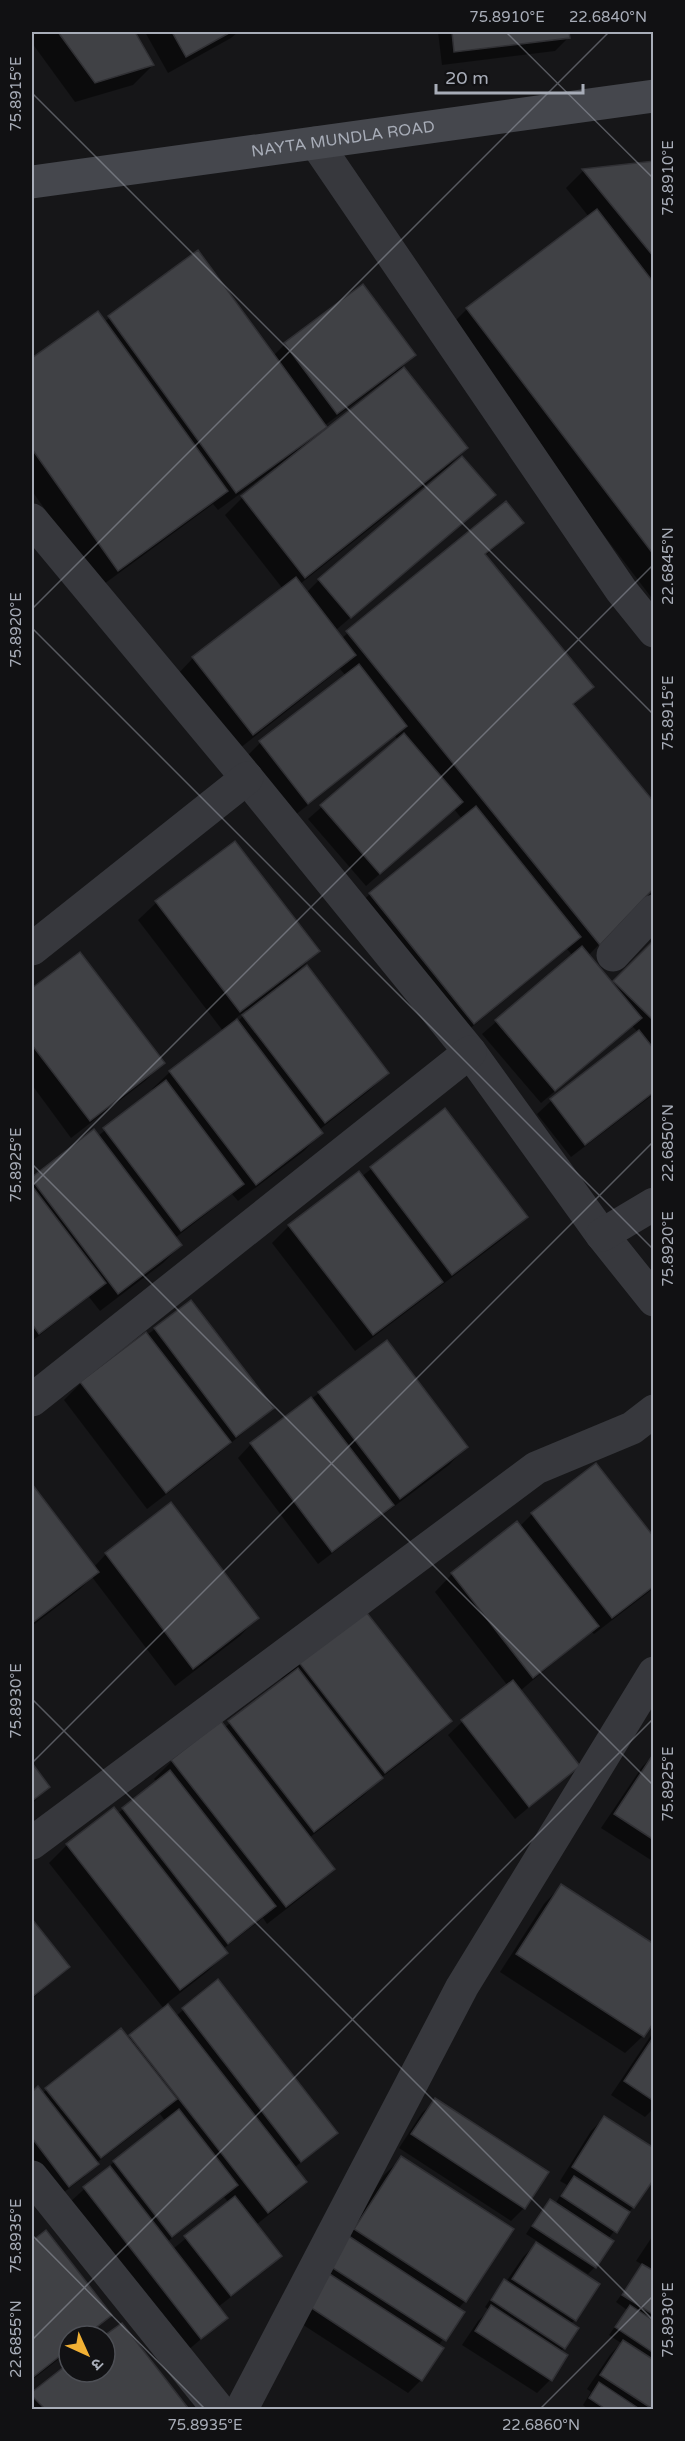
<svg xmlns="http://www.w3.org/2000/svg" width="685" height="2441" font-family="'Varela Round','Noto Sans Devanagari',sans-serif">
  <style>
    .shadow { fill: #0007; fill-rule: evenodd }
    .building { fill: #404145; stroke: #303034; stroke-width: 1.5 }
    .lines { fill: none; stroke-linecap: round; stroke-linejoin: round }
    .street { stroke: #37383d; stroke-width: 33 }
    .secondary { stroke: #45474d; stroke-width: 33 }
    .ticks { fill: none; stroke: #a8adb8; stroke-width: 1.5; stroke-opacity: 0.45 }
    .labels { text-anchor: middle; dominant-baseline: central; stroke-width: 4.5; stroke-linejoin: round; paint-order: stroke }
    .street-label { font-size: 16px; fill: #a8adb8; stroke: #111113 }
    .neatline { fill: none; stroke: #a8adb8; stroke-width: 2 }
    .ticks-label { font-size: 15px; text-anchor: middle; fill: #a8adb8 }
  </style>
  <rect width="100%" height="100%" fill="#161618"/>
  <g class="shadow">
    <polygon points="32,32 133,32 153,65 133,85 75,102 32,43"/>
    <polygon points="145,32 238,32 231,38 168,73"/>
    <polygon points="438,32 568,32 568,38 555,51 442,65"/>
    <polygon points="654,162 654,601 447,329 467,309 589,217 566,188 583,171"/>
    <path d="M 198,252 L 273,356 L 285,344 L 362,286 L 414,355 L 402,367 L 466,448 L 449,466 L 300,584 L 306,593 L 319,580 L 494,495 L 336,630 L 342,638 L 505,503 L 522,523 L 485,556 L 592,687 L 573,706 L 654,886 L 588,956 L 612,984 L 654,942 L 654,1048 L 650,1047 L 654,1052 L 654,1094 L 571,1157 L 537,1114 L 551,1101 L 638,1032 L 632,1026 L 541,1103 L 482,1034 L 573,956 L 567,949 L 456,1040 L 352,911 L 370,894 L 462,819 L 454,809 L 366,886 L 308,819 L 398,740 L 395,736 L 294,816 L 247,756 L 260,743 L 346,676 L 340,669 L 235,752 L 176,676 L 193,658 L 283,589 L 225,515 L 242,498 L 277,470 L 275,468 L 218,510 L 213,504 L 100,587 L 32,491 L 32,360 L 98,313 L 104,322 ZM 395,373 L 396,375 L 315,440 L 314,438 L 324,426 Z"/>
    <path d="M 235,843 L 318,951 L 296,973 L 387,1073 L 370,1090 L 319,1130 L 321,1133 L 304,1151 L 238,1201 L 232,1194 L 175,1238 L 181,1245 L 163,1263 L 100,1311 L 89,1297 L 32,1341 L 32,1179 L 94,1131 L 98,1136 L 153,1091 L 152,1089 L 170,1072 L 223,1031 L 138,920 L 156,903 ZM 246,1010 L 248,1011 L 237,1022 L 235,1019 Z"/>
    <polygon points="80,954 163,1063 145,1081 71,1138 32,1085 32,990"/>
    <polygon points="445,1110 526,1217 509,1234 355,1351 272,1243 289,1226 361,1177"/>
    <polygon points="155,1329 272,1408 211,1460 147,1509 64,1400 81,1383"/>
    <polygon points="319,1393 466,1447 449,1465 318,1564 238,1458 251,1444"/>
    <polygon points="595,1465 654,1540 654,1588 594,1634 591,1631 520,1691 578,1766 515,1819 448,1735 462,1722 508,1686 435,1592 452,1574 520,1526 532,1514"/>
    <polygon points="32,1486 94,1567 106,1554 257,1618 240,1636 175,1686 92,1577 80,1589 32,1626"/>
    <path d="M 298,1661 L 450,1721 L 432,1739 L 381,1778 L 364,1795 L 309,1838 L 333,1869 L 316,1886 L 267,1924 L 263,1918 L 223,1949 L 226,1953 L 208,1971 L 166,2004 L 176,2016 L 218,1981 L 336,2133 L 294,2168 L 305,2182 L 287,2200 L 256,2225 L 280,2256 L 267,2269 L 218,2307 L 226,2318 L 187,2351 L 70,2202 L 114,2162 L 166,2122 L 160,2114 L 96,2163 L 84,2177 L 55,2199 L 32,2168 L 32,2093 L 38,2088 L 42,2093 L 127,2039 L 164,2009 L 49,1863 L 67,1845 L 117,1814 L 157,1782 L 154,1779 L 172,1761 L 221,1724 L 224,1728 L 283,1681 L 281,1679 ZM 224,2197 L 229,2203 L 173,2249 L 167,2242 Z"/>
    <polygon points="654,1755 654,1862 601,1828 642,1767"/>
    <polygon points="32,1766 48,1787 32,1804"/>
    <polygon points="561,1886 643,2036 625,2053 500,1972 544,1904"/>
    <polygon points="32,1921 68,1967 32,1999"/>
    <polygon points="654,2031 654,2108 645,2117 611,2095"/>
    <polygon points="436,2100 524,2208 511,2221 399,2148 422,2113"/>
    <polygon points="604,2118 633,2207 608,2239 595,2267 588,2274 526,2234 543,2208 550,2201 555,2204 567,2185 560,2181 591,2131"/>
    <polygon points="402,2158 465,2301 458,2309 463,2312 438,2346 421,2380 408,2393 291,2317 384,2175"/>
    <polygon points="46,2232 110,2315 88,2336 69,2336 69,2351 32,2380 32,2243"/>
    <polygon points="654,2234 654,2410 589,2410 583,2405 591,2392 587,2389 610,2355 621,2343 609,2335 627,2310 616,2302 643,2265 636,2261"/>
    <polygon points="536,2244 575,2320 570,2324 564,2348 560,2352 550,2380 537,2393 462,2345 478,2321 489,2310 485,2307 498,2288 505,2281 506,2282 523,2257"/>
    <polygon points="69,2365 69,2372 105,2372 185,2410 32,2410 32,2394"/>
  </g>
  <g class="building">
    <polygon points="58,32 135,32 154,65 95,83"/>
    <polygon points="172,32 231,32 186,57"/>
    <polygon points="452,32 569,32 570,38 454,52"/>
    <polygon points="654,161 654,257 582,169"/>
    <polygon points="597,209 654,283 654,555 466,308"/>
    <polygon points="198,250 327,427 236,493 108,316"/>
    <polygon points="363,284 416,355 337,414 284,343"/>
    <polygon points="98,311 228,491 118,571 32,449 32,358"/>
    <polygon points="404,367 468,448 305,578 241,496"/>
    <polygon points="462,456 496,495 351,618 318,579"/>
    <polygon points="506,501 524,523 485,554 594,687 573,704 654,802 654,888 600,945 346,631"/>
    <polygon points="296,577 356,655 253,735 192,657"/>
    <polygon points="359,664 407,726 308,804 259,741"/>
    <polygon points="404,733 463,802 380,874 320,805"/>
    <polygon points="476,806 581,937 474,1024 369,893"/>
    <polygon points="235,841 320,951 240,1012 155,901"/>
    <polygon points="654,940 654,1021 613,981"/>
    <polygon points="582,946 642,1018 555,1091 495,1020"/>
    <polygon points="80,952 165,1063 90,1121 32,1045 32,988"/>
    <polygon points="307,965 389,1073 325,1123 242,1015"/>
    <polygon points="237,1019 323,1133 256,1185 169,1071"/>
    <polygon points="639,1030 654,1049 654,1092 585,1145 550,1099"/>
    <polygon points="166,1080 244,1184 181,1231 103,1128"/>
    <polygon points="445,1108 528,1217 452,1275 370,1167"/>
    <polygon points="94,1129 182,1245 118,1294 32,1180 32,1177"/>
    <polygon points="359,1171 443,1282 373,1335 288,1225"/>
    <polygon points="32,1186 106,1283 39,1334 32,1324"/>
    <polygon points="191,1300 274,1408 236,1437 154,1328"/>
    <polygon points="146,1332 231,1442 166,1493 80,1382"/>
    <polygon points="387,1340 468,1447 400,1499 318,1392"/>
    <polygon points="311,1397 394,1505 332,1552 250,1443"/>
    <polygon points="596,1463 654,1537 654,1586 612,1618 531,1513"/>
    <polygon points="32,1484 99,1572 32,1623"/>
    <polygon points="171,1502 259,1618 193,1669 105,1553"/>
    <polygon points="517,1521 599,1626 533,1678 451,1573"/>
    <polygon points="363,1608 452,1721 385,1773 297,1660"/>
    <polygon points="298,1668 383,1778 314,1832 228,1721"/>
    <polygon points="513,1680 580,1766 529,1807 461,1720"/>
    <polygon points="221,1721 335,1869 286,1907 171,1760"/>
    <polygon points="654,1753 654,1840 614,1814"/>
    <polygon points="32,1763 50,1787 32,1801"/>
    <polygon points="170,1770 276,1906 228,1944 122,1808"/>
    <polygon points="114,1807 228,1953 180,1990 66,1844"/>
    <polygon points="561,1884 654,1944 654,2022 644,2037 516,1954"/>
    <polygon points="32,1919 70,1967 32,1997"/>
    <polygon points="218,1979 338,2133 301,2162 182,2008"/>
    <polygon points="168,2004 307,2182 268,2213 129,2035"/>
    <polygon points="121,2028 177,2099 101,2158 45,2088"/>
    <polygon points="654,2036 654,2101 624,2081"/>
    <polygon points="38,2086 99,2164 69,2187 32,2138 32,2092"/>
    <polygon points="435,2098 549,2172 525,2209 411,2134"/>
    <polygon points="179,2109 238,2185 172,2237 113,2161"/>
    <polygon points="604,2116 654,2148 654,2179 634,2208 572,2167"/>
    <polygon points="401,2156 514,2229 466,2302 354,2229"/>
    <polygon points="110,2166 228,2318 201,2339 83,2187"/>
    <polygon points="574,2176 630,2212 617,2233 561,2196"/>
    <polygon points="235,2196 282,2256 231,2296 184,2236"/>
    <polygon points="550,2199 614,2241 596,2268 532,2226"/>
    <polygon points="46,2230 112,2315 85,2336 69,2336 69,2349 32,2378 32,2241"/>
    <polygon points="341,2231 465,2312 446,2341 322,2261"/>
    <polygon points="536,2242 600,2284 576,2321 512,2279"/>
    <polygon points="642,2264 654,2271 654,2315 622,2295"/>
    <polygon points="325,2271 444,2348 422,2381 304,2303"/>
    <polygon points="504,2279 579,2328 565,2349 491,2300"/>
    <polygon points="491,2305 568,2355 552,2381 475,2331"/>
    <polygon points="630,2305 654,2321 654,2353 615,2327"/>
    <polygon points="122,2323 188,2408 186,2410 46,2410 32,2396 32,2392 69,2363 69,2372 105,2372 104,2336"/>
    <polygon points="623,2340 654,2360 654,2410 600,2375"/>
    <polygon points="599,2382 641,2410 607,2410 589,2398"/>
  </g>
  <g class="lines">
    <g class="street">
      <polyline points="316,143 621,590 654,631"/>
      <polyline points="32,520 247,778 470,1052 602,1235 654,1300"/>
      <polyline points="32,949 247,778"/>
      <polyline points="613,955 654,911"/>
      <polyline points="602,1235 654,1204"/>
      <polyline points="32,1400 470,1052"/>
      <polyline points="32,1843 536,1468 632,1428 654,1411"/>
      <polyline points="32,2177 219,2410"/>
      <polyline points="241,2410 462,1987 654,1673"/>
    </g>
    <path class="secondary" id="s1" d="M 32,182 L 654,96"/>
  </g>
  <path class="ticks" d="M 506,32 L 654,179M 32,93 L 654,715M 32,609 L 609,32M 32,628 L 654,1250M 32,1164 L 654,1786M 32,1186 L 654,564M 32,1699 L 654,2321M 32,1763 L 654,1141M 32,2235 L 206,2410M 32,2340 L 654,1718M 539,2410 L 654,2295"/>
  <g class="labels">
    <g class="street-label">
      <text stroke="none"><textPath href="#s1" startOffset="314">NAYTA MUNDLA ROAD</textPath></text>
    </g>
  </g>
  <rect width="685" height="2441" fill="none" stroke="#111113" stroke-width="66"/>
  <g transform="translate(87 2354) rotate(135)"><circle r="28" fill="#111113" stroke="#4d4f55" stroke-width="1.5"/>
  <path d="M0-4.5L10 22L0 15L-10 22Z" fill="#f2b134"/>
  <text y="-9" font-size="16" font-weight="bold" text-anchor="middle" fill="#a8adb8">उ</text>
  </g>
  <path d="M436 84v9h147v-9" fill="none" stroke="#a8adb8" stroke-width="3"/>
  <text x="445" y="84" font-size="18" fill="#a8adb8" stroke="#111113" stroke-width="4.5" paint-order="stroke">20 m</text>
  <rect x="33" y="33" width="619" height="2375" class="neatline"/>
  <g class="ticks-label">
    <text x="507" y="22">75.8910°E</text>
    <text x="608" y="22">22.6840°N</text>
    <text transform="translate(16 94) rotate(-90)" y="5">75.8915°E</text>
    <text transform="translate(668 178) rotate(-90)" y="5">75.8910°E</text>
    <text transform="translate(668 566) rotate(-90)" y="5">22.6845°N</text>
    <text transform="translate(16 630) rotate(-90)" y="5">75.8920°E</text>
    <text transform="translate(668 713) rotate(-90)" y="5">75.8915°E</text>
    <text transform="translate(668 1143) rotate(-90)" y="5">22.6850°N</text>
    <text transform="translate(16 1165) rotate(-90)" y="5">75.8925°E</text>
    <text transform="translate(668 1249) rotate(-90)" y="5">75.8920°E</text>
    <text transform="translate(16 1701) rotate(-90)" y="5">75.8930°E</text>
    <text transform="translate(668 1784) rotate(-90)" y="5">75.8925°E</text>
    <text transform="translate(16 2236) rotate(-90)" y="5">75.8935°E</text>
    <text transform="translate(668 2320) rotate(-90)" y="5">75.8930°E</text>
    <text transform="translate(16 2339) rotate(-90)" y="5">22.6855°N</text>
    <text x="205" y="2430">75.8935°E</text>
    <text x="541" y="2430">22.6860°N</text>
  </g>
</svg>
